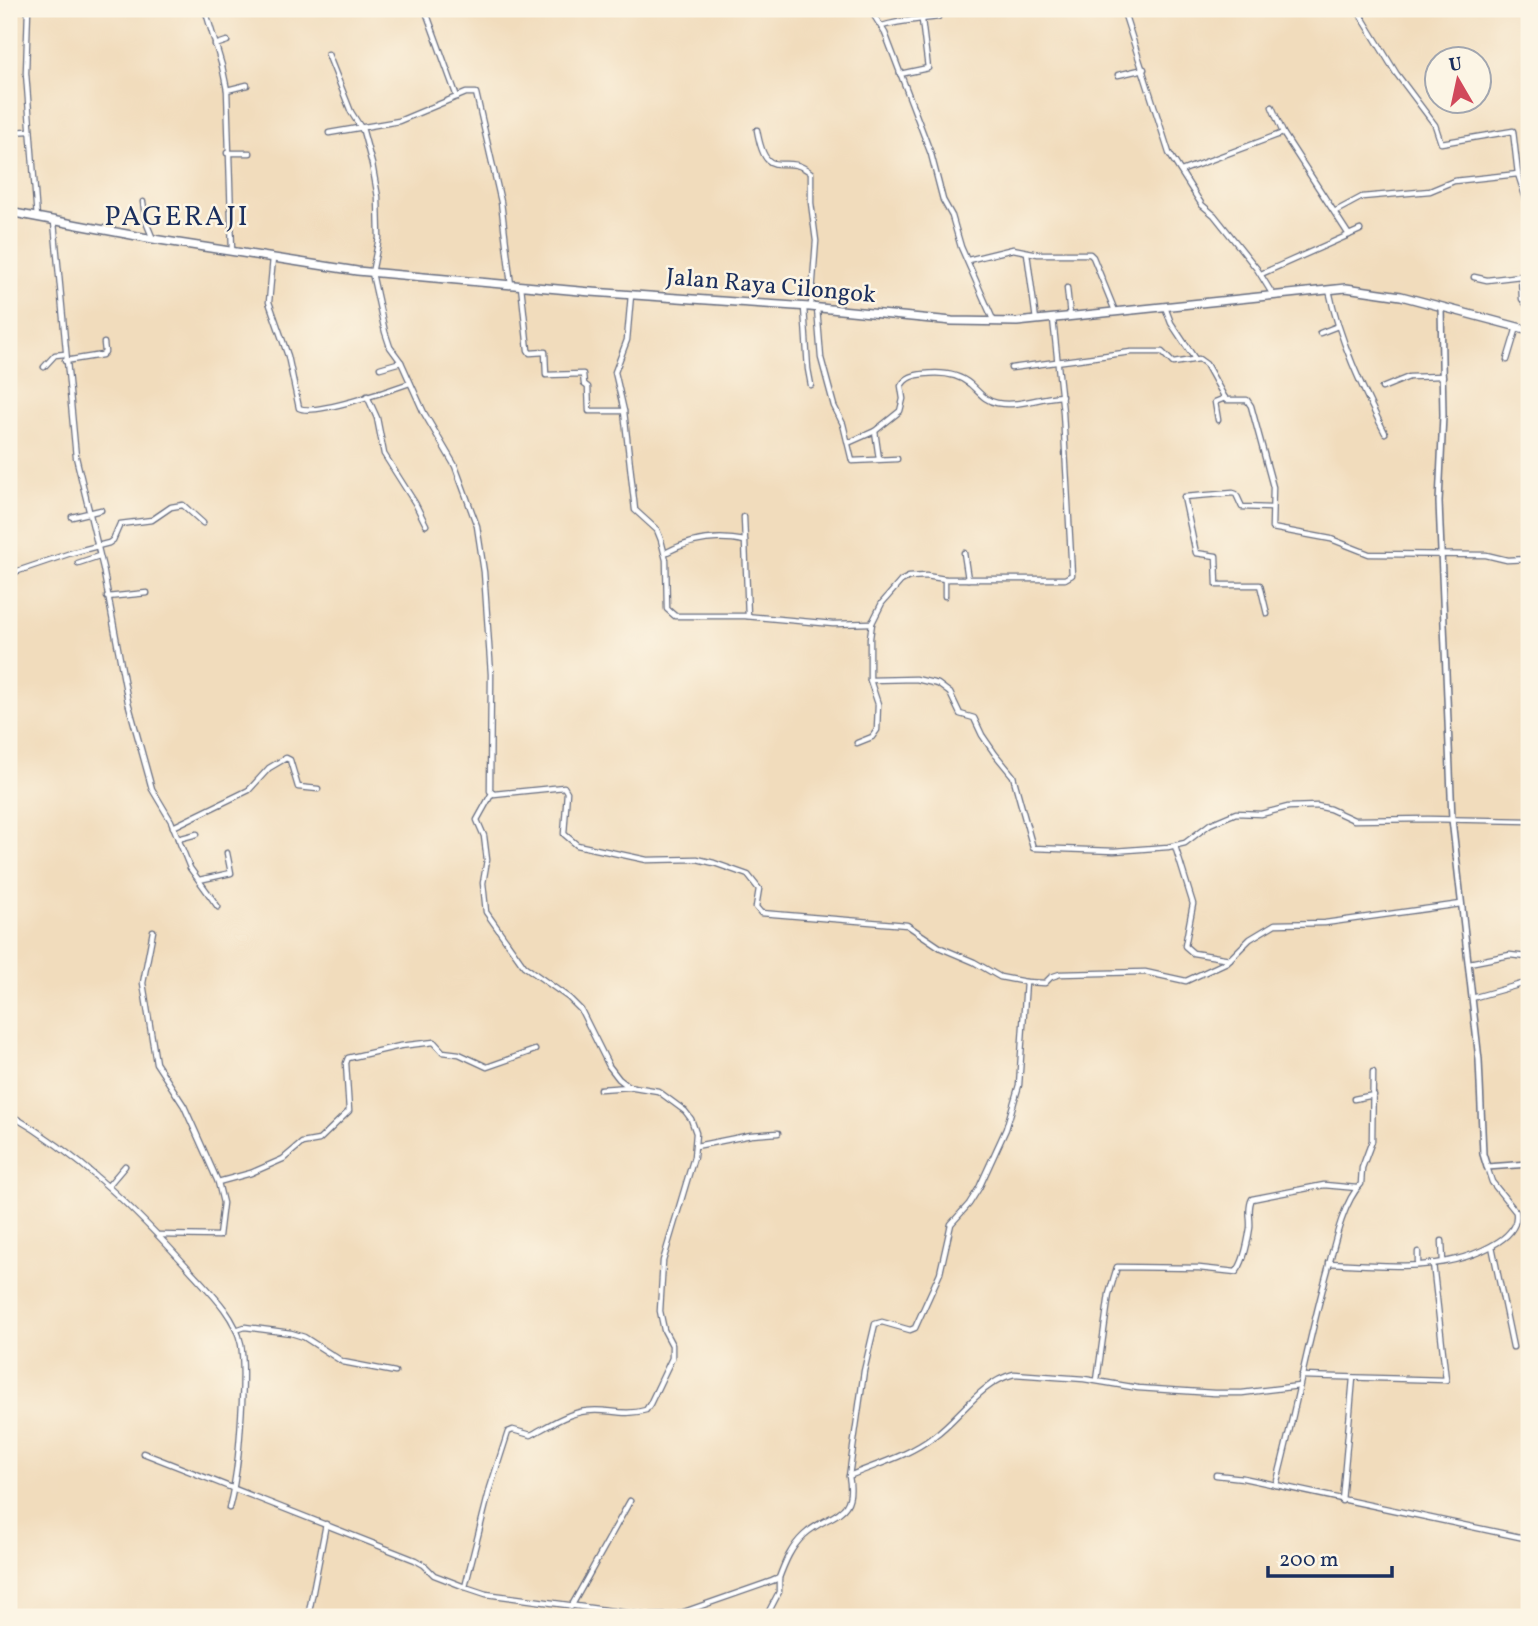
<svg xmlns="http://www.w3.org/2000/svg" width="1538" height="1626" font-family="Vollkorn,serif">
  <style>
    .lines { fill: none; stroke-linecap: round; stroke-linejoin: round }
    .minor-casing { stroke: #666c7f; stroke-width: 7 }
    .tertiary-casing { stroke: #666c7f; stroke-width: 8 }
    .trunk-casing { stroke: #666c7f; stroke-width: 10 }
    .minor { stroke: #fff; stroke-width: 4.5 }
    .tertiary { stroke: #fff; stroke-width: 5 }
    .trunk { stroke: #fff; stroke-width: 7 }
    .labels { text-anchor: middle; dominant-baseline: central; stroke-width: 5; stroke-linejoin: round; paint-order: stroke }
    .street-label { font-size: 24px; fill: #1b2f5e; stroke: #fcf5e5 }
    .quarter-label { font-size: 28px; letter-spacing: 2px; fill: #1b2f5e; stroke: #fcf5e5 }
  </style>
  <rect width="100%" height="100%" fill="#fcf5e5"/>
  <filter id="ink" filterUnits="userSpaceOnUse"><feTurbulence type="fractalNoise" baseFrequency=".0143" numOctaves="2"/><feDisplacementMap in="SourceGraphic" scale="14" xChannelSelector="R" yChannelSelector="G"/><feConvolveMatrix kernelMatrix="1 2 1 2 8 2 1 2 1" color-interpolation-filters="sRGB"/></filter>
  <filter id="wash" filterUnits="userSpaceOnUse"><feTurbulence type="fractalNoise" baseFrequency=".00686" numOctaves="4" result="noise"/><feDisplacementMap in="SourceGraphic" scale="28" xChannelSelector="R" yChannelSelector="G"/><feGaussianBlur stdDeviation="1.57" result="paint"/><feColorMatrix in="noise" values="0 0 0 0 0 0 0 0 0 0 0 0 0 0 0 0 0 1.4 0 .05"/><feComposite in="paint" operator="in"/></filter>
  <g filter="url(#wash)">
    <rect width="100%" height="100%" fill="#f1dcbc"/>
  </g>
  <g filter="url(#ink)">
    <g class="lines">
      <defs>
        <g id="minor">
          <polyline points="28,9 26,73 37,218"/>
          <polyline points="205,9 222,66 227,90 232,251"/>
          <polyline points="425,9 457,97"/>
          <polyline points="870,9 885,33 931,154 943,200 952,216 961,247 994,322"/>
          <polyline points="1123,9 1169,153 1202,205 1214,215 1257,269 1273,295"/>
          <polyline points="1357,9 1396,73 1435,125 1441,143 1513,131 1518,174 1529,208"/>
          <path d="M 882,26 C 901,20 918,20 938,17"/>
          <polyline points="215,45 227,41"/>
          <polyline points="328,54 351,112 363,131 372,164 378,197 379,238 372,273 385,332 390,347 401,362 424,413 455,466 477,526 484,572 491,674 490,791 494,794 564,787 567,792 564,834 577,845 647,860 697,859 714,863 748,875 759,889 756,907 761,913 907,925 941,948 974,962 1000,977 1026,982 1019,1085 1006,1129 979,1188 969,1204 951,1224 940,1273 915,1328 910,1330 882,1322 875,1324 864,1371 849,1476"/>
          <polyline points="900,74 928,68 922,20"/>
          <polyline points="1118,75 1144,69"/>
          <polyline points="227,90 247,85"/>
          <polyline points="1272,107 1283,133 1349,235"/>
          <path d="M 757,130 C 767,187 783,149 811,173 L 811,203 L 816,241 L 811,306"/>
          <polyline points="9,132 30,131"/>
          <polyline points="329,133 399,121 466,93 476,93 501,202 511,285"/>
          <polyline points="227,153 250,153"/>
          <polyline points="1181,171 1283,133"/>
          <polyline points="143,202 146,222 153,239"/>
          <polyline points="1336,211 1362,197 1430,191 1454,181 1518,174"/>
          <polyline points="54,222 76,457 103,568 128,702 152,789 171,821 190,868 218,907"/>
          <polyline points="1027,253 1036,320"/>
          <path d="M 273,258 L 269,302 L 288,356 L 299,408 C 314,416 391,390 410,383"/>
          <polyline points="968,260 1013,249 1038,254 1090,254 1093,257 1115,311"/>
          <polyline points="1261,274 1360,230"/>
          <polyline points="1474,277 1487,280 1521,276"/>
          <polyline points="521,286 528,350 530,353 545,352 546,375 583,374 584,384 588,387 589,411 624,411"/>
          <polyline points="1067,288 1070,316"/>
          <path d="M 1329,290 C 1339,339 1362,388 1385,433"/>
          <polyline points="631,295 627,340 615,372 624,411 635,510 657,530 661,540 666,560 667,609 675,616 745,616 833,624 872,623"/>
          <polyline points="1526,304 1522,299 1521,277 1529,275"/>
          <polyline points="804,307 808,369 811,385"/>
          <polyline points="1165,307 1171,323 1195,359"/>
          <polyline points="817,308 821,358 834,406 843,424 852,461 897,459"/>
          <polyline points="1320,333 1338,326"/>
          <polyline points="1507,360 1517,327"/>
          <polyline points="65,361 102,355 105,352 104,343"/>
          <polyline points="44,367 55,355 65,354"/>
          <polyline points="380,368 401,362"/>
          <polyline points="1011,368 1131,352 1162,352 1173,363 1199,359 1206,364 1226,400 1247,400 1251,406 1273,487 1272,528 1331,539 1369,554 1486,555 1507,560 1529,559"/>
          <polyline points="1382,388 1409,377 1443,376"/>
          <polyline points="367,396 377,418 384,454 415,503 426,525"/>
          <polyline points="1218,420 1215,402 1225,398"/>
          <polyline points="848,443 875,431"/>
          <path d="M 879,459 L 875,431 L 900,411 L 903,399 L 901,386 C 906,377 914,375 924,374 C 941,372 957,373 970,384 C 979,392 985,401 997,403 C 1019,407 1040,397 1062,396"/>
          <polyline points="72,517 101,510"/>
          <polyline points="744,517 748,616"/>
          <path d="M 665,553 C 691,539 716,535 745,541"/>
          <polyline points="964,553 968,579"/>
          <polyline points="78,563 99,556"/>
          <polyline points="9,574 71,553 109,543 113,540 120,524 152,520 171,507 183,505 203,523"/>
          <polyline points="945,579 945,596"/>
          <polyline points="107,597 147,593"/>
          <polyline points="1267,614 1260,585 1217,585 1216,556 1196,553 1184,497 1233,493 1236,494 1242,507 1271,508"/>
          <polyline points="870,680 916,679 938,684 950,693 960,714 974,718 982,735 995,754 1013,776 1033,848 1114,851 1168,847 1185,843 1210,824 1236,813 1261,814 1288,807 1317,806 1330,809 1354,820 1428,819 1529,821"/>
          <polyline points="857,743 872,737 877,730 878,704 870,680 870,638 872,623 882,603 901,581 909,577 926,576 945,579 1065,579 1072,575 1063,412 1053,319"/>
          <path d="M 492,793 L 477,820 L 484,836 L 487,860 L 483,883 L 486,912 L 524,966 L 569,998 L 581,1010 L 609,1066 L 619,1079 L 628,1086 L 658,1091 L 685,1111 L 691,1119 L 696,1133 L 694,1157 L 663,1261 L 660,1311 L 664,1330 L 672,1345 L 672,1358 L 650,1404 L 646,1410 C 622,1417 608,1408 587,1411 C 567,1413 548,1426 531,1435 L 513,1430 L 508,1432 L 490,1488 L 465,1587 L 486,1594 L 650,1616 L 675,1615 L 772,1581 L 779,1578 C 785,1562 791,1547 804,1535 C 829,1512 857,1519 849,1476 C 877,1464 908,1456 933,1437 C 961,1417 979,1383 1014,1374 L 1084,1379 L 1138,1388 L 1214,1393 L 1242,1393 L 1299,1386"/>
          <polyline points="173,827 249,790 269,768 286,758 290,760 298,787 318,789"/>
          <polyline points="178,839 197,834"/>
          <polyline points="1175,846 1193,904 1185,946 1193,953 1230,959"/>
          <polyline points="199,880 231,873 227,853"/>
          <polyline points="153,931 143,983 156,1063 184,1106 218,1182"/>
          <polyline points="1469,963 1510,955 1527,957"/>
          <polyline points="1026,982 1045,983 1051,977 1060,974 1145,972 1186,981 1227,962 1250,939 1275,924 1325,923 1461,904"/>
          <polyline points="1472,998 1529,982"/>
          <polyline points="600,1089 630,1087"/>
          <polyline points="1354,1099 1374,1095"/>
          <path d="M 9,1114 C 79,1154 136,1210 190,1270 C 209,1291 235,1315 241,1344 C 244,1363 243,1384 242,1403 C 240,1438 238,1474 229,1508"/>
          <polyline points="696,1146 751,1135 778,1133"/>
          <polyline points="108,1186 125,1166"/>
          <polyline points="159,1235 219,1236 223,1203 218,1182 251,1173 283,1159 302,1143 319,1140 349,1111 346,1063 348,1058 400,1046 434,1042 443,1052 459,1054 487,1067 535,1050"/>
          <polyline points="1442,1241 1443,1262"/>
          <polyline points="1492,1246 1513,1347"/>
          <path d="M 1329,1263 C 1385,1266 1449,1273 1498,1242 C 1509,1235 1518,1226 1516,1212 L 1492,1182 L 1487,1167"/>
          <polyline points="1418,1264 1418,1252"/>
          <polyline points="236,1330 245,1327 291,1333 304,1337 343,1362 395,1372"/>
          <polyline points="1301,1376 1446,1380 1433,1263"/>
          <path d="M 1097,1380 L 1109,1294 L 1117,1267 L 1199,1268 L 1236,1272 C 1244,1263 1248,1241 1250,1228 C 1251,1218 1247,1208 1252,1199 L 1324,1185 L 1357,1188"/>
          <polyline points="143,1453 415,1560 424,1565 434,1575 465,1587"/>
          <polyline points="1216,1475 1243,1478 1529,1539"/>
          <path d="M 1276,1485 C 1295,1413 1308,1341 1328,1269 C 1334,1245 1343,1202 1361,1184 L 1362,1168 L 1372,1141 L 1373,1072"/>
          <polyline points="1342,1501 1353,1378"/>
          <polyline points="571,1607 630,1501"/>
          <polyline points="308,1617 326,1524"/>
          <polyline points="766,1617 779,1592 779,1578"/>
        </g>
        <polyline id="tertiary" points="1441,306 1443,415 1439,502 1452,819 1479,1060 1483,1154 1487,1167 1529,1164"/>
        <polyline id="trunk" points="9,212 153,239 357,271 591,292 810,307 952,321 1017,322 1346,288 1401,296 1529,330"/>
      </defs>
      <use href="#minor" class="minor-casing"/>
      <use href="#tertiary" class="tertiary-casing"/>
      <use href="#trunk" class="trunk-casing"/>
      <use href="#minor" class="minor"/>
      <use href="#tertiary" class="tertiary"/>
      <use href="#trunk" class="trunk"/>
    </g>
  </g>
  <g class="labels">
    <g class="street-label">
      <text transform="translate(771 287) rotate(5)">Jalan Raya Cilongok</text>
    </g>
    <g class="quarter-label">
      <text x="177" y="217">PAGERAJI</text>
    </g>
  </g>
  <rect width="1538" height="1626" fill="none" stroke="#fcf5e5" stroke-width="35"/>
  <g transform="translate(1458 80) rotate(351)"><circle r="33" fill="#fcf5e5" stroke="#a2a6af" stroke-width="2"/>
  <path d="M0-5L12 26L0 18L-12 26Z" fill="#d1495b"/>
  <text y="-10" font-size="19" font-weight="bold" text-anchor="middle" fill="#1b2f5e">U</text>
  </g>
  <path d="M1268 1566v10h124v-10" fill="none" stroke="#1b2f5e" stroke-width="3.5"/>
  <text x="1279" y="1566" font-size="21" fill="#1b2f5e" stroke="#fcf5e5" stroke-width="5" paint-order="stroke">200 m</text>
</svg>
